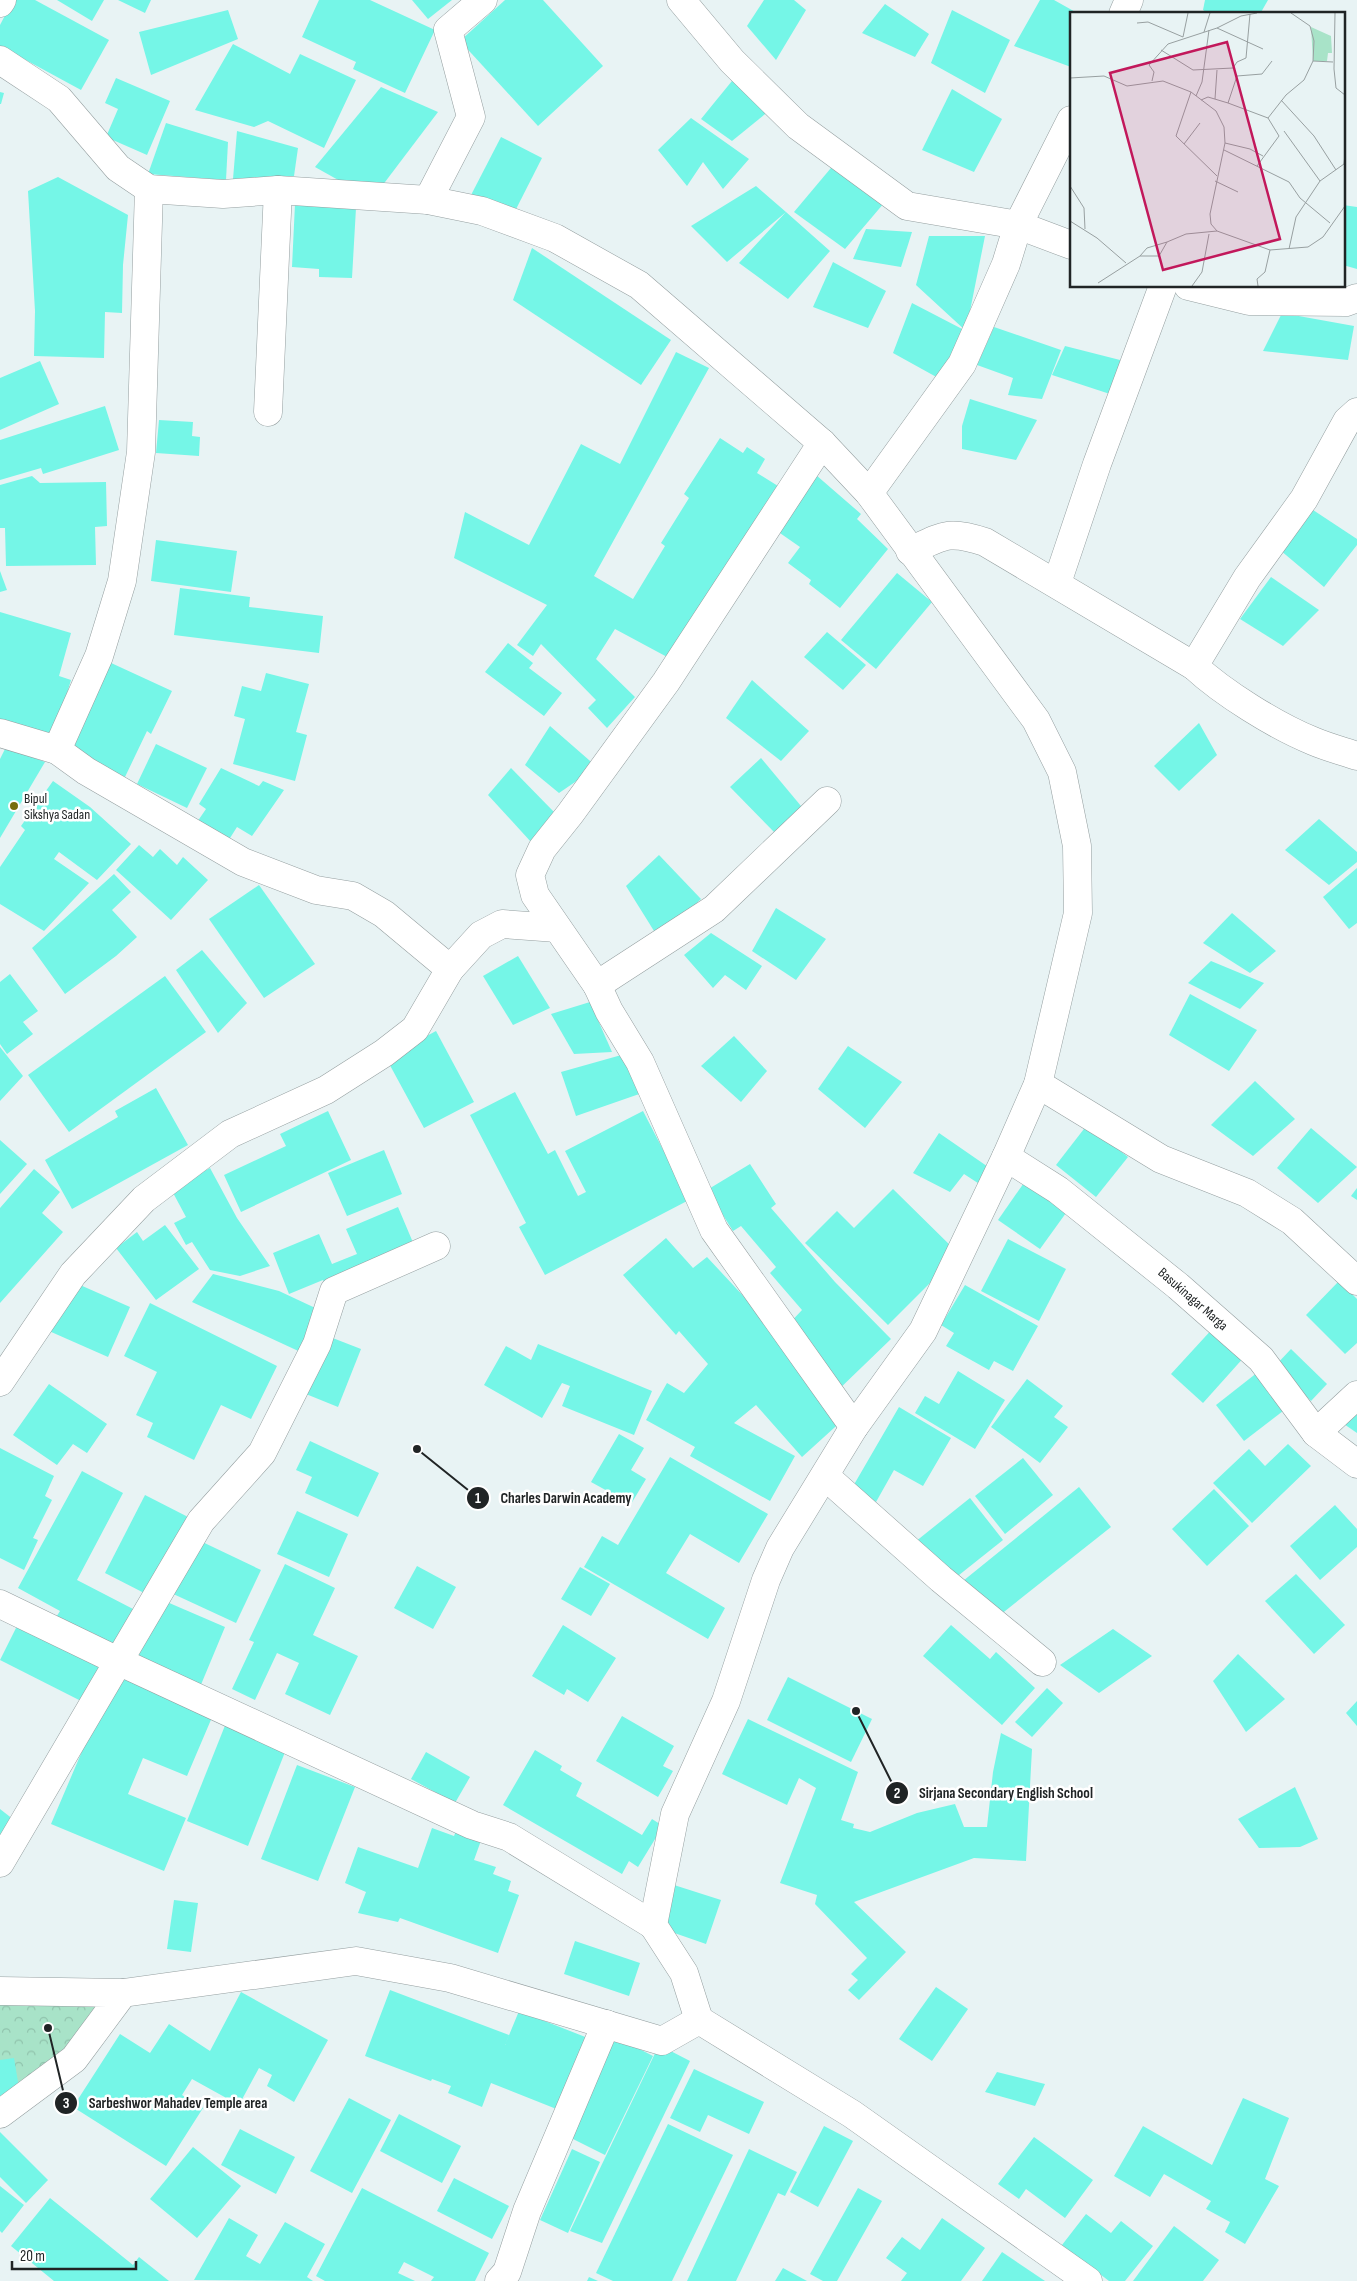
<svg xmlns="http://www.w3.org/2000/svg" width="1357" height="2281" font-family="'Sofia Sans Condensed',sans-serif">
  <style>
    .park { fill: url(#park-crowns) }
    .building { fill: #75f6e7 }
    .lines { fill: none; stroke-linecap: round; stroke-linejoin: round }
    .minor-casing { stroke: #959fa0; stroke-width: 29 }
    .minor { stroke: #fff; stroke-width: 28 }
    .poi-dot { fill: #776e0c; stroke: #fff; stroke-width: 2 }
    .labels { text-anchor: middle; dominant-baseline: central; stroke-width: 5; stroke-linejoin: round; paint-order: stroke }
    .poi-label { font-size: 14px; fill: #202425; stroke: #fff; text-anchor: start }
    .street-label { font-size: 14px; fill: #202425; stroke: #fff }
    .inset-road { fill: none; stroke: #98a0a1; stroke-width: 1 }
    .view { fill: #c2185b; fill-opacity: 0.15; stroke: #c2185b; stroke-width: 2.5 }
    .inset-edge { fill: none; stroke: #202425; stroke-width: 2.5 }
    .leader { fill: none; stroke: #202425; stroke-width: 2 }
    .callout-dot { fill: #202425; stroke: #fff; stroke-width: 2 }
    .mark-label { font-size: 15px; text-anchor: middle; font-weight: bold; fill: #fff }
    .callout-label { font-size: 15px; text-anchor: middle; font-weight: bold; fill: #202425; stroke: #fff; stroke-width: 5; stroke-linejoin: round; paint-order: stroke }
  </style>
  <defs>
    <pattern id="park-crowns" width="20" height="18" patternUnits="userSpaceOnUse" patternTransform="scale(1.25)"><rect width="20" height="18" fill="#a8e3c8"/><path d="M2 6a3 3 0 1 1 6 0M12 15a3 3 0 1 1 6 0" fill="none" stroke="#90c3ac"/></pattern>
  </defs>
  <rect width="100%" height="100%" fill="#e8f3f4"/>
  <polygon class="park" points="123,1993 0,2114 0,1998"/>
  <g class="building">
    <polygon points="13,0 35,0 109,40 81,90 0,46 0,25"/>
    <polygon points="57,0 104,0 92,21"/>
    <polygon points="118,0 151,0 145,13"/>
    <polygon points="319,0 370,0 435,30 405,93 353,69 356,62 302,37"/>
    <polygon points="412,0 452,0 428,19"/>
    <polygon points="505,0 543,0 603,66 538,126 460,41"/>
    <polygon points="764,0 794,0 806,10 776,60 747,26"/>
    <polygon points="1040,0 1054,0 1079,14 1071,14 1071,67 1014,46"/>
    <polygon points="1205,0 1268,0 1260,14 1209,14 1203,10"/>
    <polygon points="885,4 929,34 915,57 862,33"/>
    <polygon points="228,10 238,39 151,75 139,32"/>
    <polygon points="952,10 1010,40 985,93 931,63"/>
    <polygon points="233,44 290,74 300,54 356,80 324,148 268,121 254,127 195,110"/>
    <polygon points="736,76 770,110 732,141 701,119"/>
    <polygon points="116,78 170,101 147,155 106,137 118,109 105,103"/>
    <polygon points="381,87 438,112 382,186 340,181 315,167"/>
    <polygon points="952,89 1002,119 974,172 922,150"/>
    <polygon points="0,92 4,93 1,104 0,104"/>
    <polygon points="691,118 749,159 723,189 703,162 687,186 658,150"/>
    <polygon points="166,123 228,142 226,180 148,174"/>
    <polygon points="237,131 298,148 294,176 233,179"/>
    <polygon points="501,137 542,158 511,219 470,197"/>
    <polygon points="836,162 884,203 845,249 794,212"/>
    <polygon points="58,177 128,215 123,265 122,313 105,312 104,358 34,356 35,311 28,191"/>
    <polygon points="756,186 786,212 830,251 788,299 739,263 786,212 727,262 691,226"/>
    <polygon points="295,204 356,208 352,278 319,277 319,269 292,267"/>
    <polygon points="1343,205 1357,207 1357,269 1343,265"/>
    <polygon points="866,229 912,232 901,267 853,259"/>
    <polygon points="929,236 985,236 966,331 940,379 893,353 912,303 966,331 916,285"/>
    <polygon points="532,248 671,340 641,385 513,300"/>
    <polygon points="833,262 886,291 868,328 813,307"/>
    <polygon points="1282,313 1354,326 1348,360 1263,351"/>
    <polygon points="994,327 1061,350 1042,399 1008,395 1013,378 977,365"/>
    <polygon points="1065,346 1124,361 1116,396 1052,375"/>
    <polygon points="676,352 709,368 594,576 633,599 665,546 661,543 689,498 684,494 720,438 743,453 747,447 765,459 757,473 778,486 669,658 615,629 596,659 635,697 607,728 588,708 596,700 541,644 533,656 517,645 547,605 454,558 465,512 529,545 581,444 620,464"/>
    <polygon points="40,361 59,404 0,430 0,378"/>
    <polygon points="970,399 1037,420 1016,460 962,449 962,426"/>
    <polygon points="105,406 119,450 43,474 41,468 0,480 0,440"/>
    <polygon points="159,420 193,422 192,436 200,437 199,456 156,453"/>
    <polygon points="816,475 861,514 857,519 888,549 840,608 809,584 811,580 788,563 800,547 777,531"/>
    <polygon points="32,476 40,483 106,482 107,526 95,527 96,565 6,566 5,528 0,528 0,485"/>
    <polygon points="1310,508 1357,539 1357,545 1324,587 1280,550"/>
    <polygon points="156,540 237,551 231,592 151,581"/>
    <polygon points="0,571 7,590 0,592"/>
    <polygon points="897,573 932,602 876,669 841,640"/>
    <polygon points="1271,577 1319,610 1283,646 1240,619"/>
    <polygon points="180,588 250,597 249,607 323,616 319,653 174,635"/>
    <polygon points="0,612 71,633 59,676 71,680 53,740 0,725"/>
    <polygon points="827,632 866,665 843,690 804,657"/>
    <polygon points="508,643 533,663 529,668 562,693 544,716 485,672"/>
    <polygon points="109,662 172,691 151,734 147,731 125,777 68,750"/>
    <polygon points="266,673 309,684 296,732 307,735 295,781 233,764 245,719 234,716 242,686 261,691"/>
    <polygon points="752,680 809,731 781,761 726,718"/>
    <polygon points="1199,723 1217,755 1179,791 1154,766"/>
    <polygon points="550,726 597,767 559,793 525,765"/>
    <polygon points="156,744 207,768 187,808 137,784"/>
    <polygon points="6,747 45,762 0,838 0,759"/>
    <polygon points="761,758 806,812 776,834 730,787"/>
    <polygon points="221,768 259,786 263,781 284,790 252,836 237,827 225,846 193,828 206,809 199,804"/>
    <polygon points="511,768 554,812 531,842 488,795"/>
    <polygon points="53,781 90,807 131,844 97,880 59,852 54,859 89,883 44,931 0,904 0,867 25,830 21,826"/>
    <polygon points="1319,819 1357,852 1357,862 1329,885 1285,850"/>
    <polygon points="139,845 153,857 160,849 177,865 183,857 208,880 171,920 116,870"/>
    <polygon points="659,855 701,899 659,939 626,886"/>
    <polygon points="1357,868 1357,923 1349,929 1323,897"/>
    <polygon points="114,874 131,892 112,910 137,937 116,956 65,994 32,948"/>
    <polygon points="259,885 315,964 264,998 209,919"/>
    <polygon points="776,908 826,939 796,980 752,951"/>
    <polygon points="1232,913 1276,951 1250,973 1203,943"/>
    <polygon points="711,933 762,966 746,990 725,975 713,988 684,955"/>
    <polygon points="202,950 247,1003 218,1033 176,970"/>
    <polygon points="518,956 550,1008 513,1025 483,976"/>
    <polygon points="1211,961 1264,983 1240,1009 1188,983"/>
    <polygon points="10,974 38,1011 23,1022 33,1034 7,1054 0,1044 0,982"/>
    <polygon points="165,976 206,1032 69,1132 28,1075"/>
    <polygon points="1190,994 1257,1030 1229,1071 1169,1035"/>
    <polygon points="590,1002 612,1052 574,1054 551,1014"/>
    <polygon points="436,1031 474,1102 424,1128 386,1058"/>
    <polygon points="734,1036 767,1071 741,1102 701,1066"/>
    <polygon points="848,1046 902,1082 865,1128 818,1089"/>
    <polygon points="0,1047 23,1076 0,1101"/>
    <polygon points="632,1052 645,1092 576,1116 561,1072"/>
    <polygon points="1255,1081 1295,1119 1253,1156 1211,1125"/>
    <polygon points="156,1088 188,1145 72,1209 45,1160 118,1117 115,1111"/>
    <polygon points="515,1092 548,1154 555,1150 578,1196 586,1192 565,1151 643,1111 689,1200 545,1275 519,1227 526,1223 470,1115"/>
    <polygon points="328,1111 351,1160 241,1212 224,1175 286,1146 280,1134"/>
    <polygon points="1087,1125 1128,1157 1096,1197 1056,1165"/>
    <polygon points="1311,1128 1357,1167 1318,1203 1277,1168"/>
    <polygon points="939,1133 994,1171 984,1187 964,1174 950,1192 913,1173"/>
    <polygon points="0,1140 27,1164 0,1194"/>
    <polygon points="384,1150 402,1194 347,1216 328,1173"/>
    <polygon points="750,1164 776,1204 771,1208 835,1282 891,1339 834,1394 785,1328 802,1310 770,1273 776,1267 741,1226 733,1231 707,1190"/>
    <polygon points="210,1168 237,1218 270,1266 240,1276 210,1270 192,1242 186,1245 174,1223 186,1217 171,1189"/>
    <polygon points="34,1169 60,1192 42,1213 63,1232 0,1303 0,1208"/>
    <polygon points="1028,1177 1071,1206 1040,1249 998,1220"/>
    <polygon points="1357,1188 1357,1200 1351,1196"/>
    <polygon points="893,1189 959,1254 888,1325 805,1243 837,1211 854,1228"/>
    <polygon points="398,1207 417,1252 327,1289 323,1280 289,1294 273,1253 319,1234 332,1264 357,1254 346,1229"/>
    <polygon points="165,1225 199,1269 156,1300 116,1248 137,1232 143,1241"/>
    <polygon points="666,1238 693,1268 707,1257 774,1329 770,1333 845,1418 802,1457 756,1405 734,1423 795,1456 770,1501 690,1456 695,1447 646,1420 667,1383 684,1393 708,1364 679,1331 676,1335 623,1275"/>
    <polygon points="1008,1239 1066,1269 1039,1321 981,1291"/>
    <polygon points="213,1274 279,1291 326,1313 307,1355 192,1302"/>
    <polygon points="71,1281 130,1307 108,1357 49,1331"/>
    <polygon points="1339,1281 1357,1299 1357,1343 1345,1354 1306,1315"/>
    <polygon points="965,1285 1038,1326 1013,1371 994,1361 989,1370 946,1346 954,1333 941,1325"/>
    <polygon points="150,1303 277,1366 251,1419 221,1405 194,1460 147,1437 153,1423 136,1415 157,1372 124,1356"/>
    <polygon points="1215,1326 1246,1355 1203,1403 1171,1374"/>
    <polygon points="325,1335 361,1349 338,1407 301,1392"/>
    <polygon points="538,1344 652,1391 634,1435 562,1406 570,1386 562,1383 542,1418 484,1385 506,1346 531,1360"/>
    <polygon points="1291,1349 1327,1384 1311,1401 1275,1366"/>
    <polygon points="958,1371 1005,1400 975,1449 915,1413 925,1396 939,1404"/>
    <polygon points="1258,1372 1287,1408 1244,1441 1216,1405"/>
    <polygon points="1027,1379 1063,1406 1054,1417 1068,1427 1040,1463 991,1427"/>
    <polygon points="49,1384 107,1424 87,1453 73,1444 57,1465 13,1435"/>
    <polygon points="1357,1400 1357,1433 1341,1422"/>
    <polygon points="899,1407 951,1438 923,1486 894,1470 876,1502 852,1488"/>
    <polygon points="619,1434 644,1448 631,1470 646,1479 631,1504 591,1482"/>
    <polygon points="310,1441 379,1473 358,1517 305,1493 312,1477 296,1470"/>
    <polygon points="1288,1444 1311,1466 1252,1523 1213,1483 1249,1449 1265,1466"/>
    <polygon points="0,1448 54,1476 45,1496 52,1500 33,1538 38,1540 24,1570 0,1558"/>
    <polygon points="670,1457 768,1514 739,1563 690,1534 666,1573 725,1608 708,1639 584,1567 602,1536 618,1545"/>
    <polygon points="1023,1458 1053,1495 1005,1534 975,1496"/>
    <polygon points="82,1471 123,1493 77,1580 135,1610 116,1646 91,1632 86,1640 53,1622 60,1611 18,1588"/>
    <polygon points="1079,1487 1111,1527 995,1619 963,1581"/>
    <polygon points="1214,1489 1249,1526 1207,1566 1172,1529"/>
    <polygon points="145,1495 190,1518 150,1596 105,1573"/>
    <polygon points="970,1498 1003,1540 949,1583 915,1542"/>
    <polygon points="1335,1505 1357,1529 1357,1547 1320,1580 1290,1546"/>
    <polygon points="297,1511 348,1534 329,1577 277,1554"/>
    <polygon points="194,1538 261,1570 236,1623 169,1592"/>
    <polygon points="285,1564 335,1588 313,1635 358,1656 330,1715 285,1694 299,1663 277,1653 255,1700 232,1689 254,1642 249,1640"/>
    <polygon points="417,1566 456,1587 433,1629 394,1608"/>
    <polygon points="580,1567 610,1584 591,1616 561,1599"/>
    <polygon points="1296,1574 1345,1625 1314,1654 1265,1601"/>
    <polygon points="160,1599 225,1627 200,1687 134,1659"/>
    <polygon points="19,1622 104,1666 85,1703 0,1660"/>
    <polygon points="563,1625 616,1658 588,1702 567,1689 564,1695 532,1676"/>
    <polygon points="951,1625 990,1659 996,1652 1035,1688 1002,1725 923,1656"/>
    <polygon points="1113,1629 1152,1656 1099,1693 1060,1665"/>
    <polygon points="1238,1654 1285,1699 1246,1732 1213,1681"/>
    <polygon points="115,1674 213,1715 187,1776 143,1758 128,1794 186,1818 164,1871 51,1824"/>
    <polygon points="788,1677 872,1719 851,1762 767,1720"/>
    <polygon points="1047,1688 1063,1703 1032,1737 1015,1722"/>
    <polygon points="1357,1701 1357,1726 1346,1713"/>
    <polygon points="622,1716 674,1746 663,1766 673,1771 658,1797 596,1761"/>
    <polygon points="748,1719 858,1772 841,1820 854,1824 853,1828 870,1832 917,1813 955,1804 964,1827 987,1827 993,1772 1001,1733 1032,1749 1026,1861 974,1858 854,1902 906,1952 859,2000 848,1990 858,1980 851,1974 867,1958 815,1904 817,1895 780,1883 816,1788 799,1778 787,1805 722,1774"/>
    <polygon points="226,1723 287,1747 248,1846 187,1821"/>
    <polygon points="535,1750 562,1766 560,1770 582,1783 576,1796 642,1835 652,1819 663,1826 638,1867 629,1861 622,1874 503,1805"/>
    <polygon points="426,1752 470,1777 455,1803 411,1779"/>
    <polygon points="297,1765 355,1787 318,1881 261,1859"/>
    <polygon points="1295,1787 1318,1839 1300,1847 1259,1848 1238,1819"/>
    <polygon points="0,1809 23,1827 0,1859"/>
    <polygon points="458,1826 483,1835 474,1860 496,1867 493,1874 511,1881 508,1891 519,1895 498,1953 400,1918 398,1922 358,1913 366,1892 345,1883 358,1847 418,1868 432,1828 454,1836"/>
    <polygon points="674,1885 721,1900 706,1944 660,1928"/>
    <polygon points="174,1900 198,1903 191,1952 167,1949"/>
    <polygon points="575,1941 640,1963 629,1996 564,1974"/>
    <polygon points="936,1987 968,2009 932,2061 899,2039"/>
    <polygon points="390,1990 509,2035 505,2045 519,2011 593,2040 564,2112 491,2083 482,2107 448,2093 451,2086 432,2079 431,2081 365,2056"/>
    <polygon points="241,1992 328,2040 294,2102 267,2086 272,2075 259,2068 239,2105 192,2079 182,2095 203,2108 166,2166 73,2107 120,2034 150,2053 169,2024 210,2051"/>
    <polygon points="616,2037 653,2056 605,2155 569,2137"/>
    <polygon points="659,2045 690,2061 602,2243 570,2231"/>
    <polygon points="14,2058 20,2094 0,2097 0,2060"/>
    <polygon points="694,2069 764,2102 749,2134 708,2115 700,2132 670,2118"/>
    <polygon points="997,2072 1045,2084 1035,2106 985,2092"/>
    <polygon points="349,2098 391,2120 352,2193 310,2171"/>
    <polygon points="1243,2098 1289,2118 1265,2179 1279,2186 1245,2244 1225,2232 1230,2222 1206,2209 1211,2201 1164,2174 1150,2197 1114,2176 1143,2126 1212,2165"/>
    <polygon points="399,2114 461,2146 442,2183 380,2151"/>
    <polygon points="668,2124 733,2155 672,2281 613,2281 596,2273"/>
    <polygon points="824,2126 853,2141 818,2207 790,2192"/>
    <polygon points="240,2129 295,2157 276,2194 221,2165"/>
    <polygon points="0,2132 48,2180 26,2203 0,2177"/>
    <polygon points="1034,2137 1093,2180 1065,2218 1026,2189 1019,2199 998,2184"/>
    <polygon points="193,2147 241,2186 197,2238 150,2199"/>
    <polygon points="572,2149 600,2162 568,2233 540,2220"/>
    <polygon points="749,2149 797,2172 785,2196 778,2193 736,2281 687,2281"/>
    <polygon points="454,2178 509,2206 492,2239 437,2211"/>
    <polygon points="0,2186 24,2205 2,2233 0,2231"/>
    <polygon points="362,2188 489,2253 475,2281 431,2281 434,2277 404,2262 398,2273 415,2281 325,2281 316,2276"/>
    <polygon points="858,2188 882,2201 837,2281 823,2281 810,2274"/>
    <polygon points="50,2198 133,2265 139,2257 169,2281 54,2281 11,2246"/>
    <polygon points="1086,2214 1111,2233 1121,2221 1153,2246 1125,2281 1109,2281 1062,2245"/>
    <polygon points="229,2218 258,2235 246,2256 260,2264 285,2222 325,2244 307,2277 313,2281 194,2280"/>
    <polygon points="942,2218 985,2248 961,2281 901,2281 907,2273 886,2258 902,2237 920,2250"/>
    <polygon points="1174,2226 1219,2260 1203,2281 1133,2281"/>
    <polygon points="1002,2252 1045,2281 982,2281"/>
    <polygon points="783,2268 807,2281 775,2281"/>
    <polygon points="589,2277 598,2281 587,2281"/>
  </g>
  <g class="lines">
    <defs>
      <g id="minor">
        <polyline points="681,0 732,61 798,126 907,206 1018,225 1071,245"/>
        <polyline points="0,3 2,0"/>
        <polyline points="1123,14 1129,0"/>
        <polyline points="0,60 59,99 118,168 149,189 223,194 278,190 428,200 482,211 555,238 639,285 822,443 869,493 1036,720 1062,772 1077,846 1078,913 1038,1084 1006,1157 923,1331 854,1427 780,1548 766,1580 726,1701 675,1814 653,1925 684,1973 699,2020"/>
        <polyline points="428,200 471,117 448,30 483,0"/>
        <polyline points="1188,286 1249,301 1346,302 1357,298"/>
        <polyline points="268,412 278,190"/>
        <polyline points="822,443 666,682 570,814 542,849 530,875 535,895 597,985 609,1011 640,1062 714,1230 854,1427"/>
        <polyline points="869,493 962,364 1006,264 1018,225 1071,120"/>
        <path d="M 910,551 C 944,535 949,530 985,542 L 1194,666 L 1247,578 L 1304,499 L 1347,421 L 1357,412"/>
        <polyline points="1057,583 1097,464 1163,286"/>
        <path d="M 1194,666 C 1223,693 1276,726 1313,741 C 1327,747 1342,751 1357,756"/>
        <polyline points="0,733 57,750 99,656 122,581 141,452 149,189"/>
        <polyline points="57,750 86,771 243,862 316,890 353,896 384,914 450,969"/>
        <polyline points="597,985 714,909 827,801"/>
        <polyline points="1038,1084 1161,1159 1247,1193 1292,1221 1357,1281"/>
        <polyline points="1006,1157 1058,1190 1178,1286 1261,1359 1316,1433 1357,1464"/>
        <polyline points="0,1382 73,1274 144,1199 230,1134 326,1090 384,1053 415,1029 450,969 481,935 502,924 557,928"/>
        <polyline points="1316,1433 1357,1395"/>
        <polyline points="825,1476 941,1579 1042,1662"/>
        <polyline points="0,1604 118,1661 472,1825 509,1837 653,1925"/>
        <polyline points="0,1863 201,1521 262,1453 317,1344 334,1291 436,1246"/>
        <polyline points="0,1991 123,1993 74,2059 0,2114"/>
        <polyline points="123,1993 356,1961 450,1978 662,2041 699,2020 852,2114 1088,2281"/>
        <polyline points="499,2281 507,2272 527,2211 606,2024"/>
      </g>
    </defs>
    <use href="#minor" class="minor-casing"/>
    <use href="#minor" class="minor"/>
  </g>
  <circle class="poi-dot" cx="14" cy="806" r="5"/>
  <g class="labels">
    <g class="poi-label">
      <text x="24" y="798">Bipul<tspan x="24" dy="16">Sikshya Sadan</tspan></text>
    </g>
    <g class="street-label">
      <text transform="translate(1193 1299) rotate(41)">Basukinagar Marga</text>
    </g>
  </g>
  <g transform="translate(1070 12)">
    <rect width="275" height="275" fill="#e8f3f4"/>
    <path d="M 241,15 L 261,24 L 262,41 L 258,41 L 257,49 L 243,49 Z" fill="#a8e3c8"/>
    <path class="inset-road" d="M 221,1 L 240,14 L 244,29 L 243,49 L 263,50M 265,1 L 264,57 L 266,76 L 275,83M 67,11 L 78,10 L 113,25 L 118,1M 147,16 L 193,37M 134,20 L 140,1M 91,38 L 123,58 L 163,56 L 167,50 L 176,46 L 180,2M 0,66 L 34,64 L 57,74 L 93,69 L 121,80 L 146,99 L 154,115 L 155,131 L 140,202 L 141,212 L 147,219M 82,69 L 84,60 L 79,53 L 98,32 L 147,16 L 171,4 L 187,1M 121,80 L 106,124 L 147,164M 126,84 L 132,70 L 139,18M 145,87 L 147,58M 131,88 L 138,85 L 158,91 L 167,64 L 192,62 L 202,49M 211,88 L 244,124 L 266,158M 158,91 L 198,106 L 209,124 L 187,154M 198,106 L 216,83 L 234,68 L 243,49M 214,119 L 250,169M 155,131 L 180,137 L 193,144M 114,132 L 130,111M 154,138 L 219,170 L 230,186 L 260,211M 145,169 L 168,180M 0,174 L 14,196 L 15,217M 0,209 L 27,226 L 56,251M 97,230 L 116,222 L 147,219 L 200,238 L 238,235 L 253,225 L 275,194M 97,230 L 89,244 L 70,244 L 77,236 ZM 219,237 L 226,205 L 250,169 L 274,152 L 275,142M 28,271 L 70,244M 122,274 L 132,260 L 139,222M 188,274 L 187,267 L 195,260 L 200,238"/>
    <path class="view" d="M 157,30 L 210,227 L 93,258 L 40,61 Z"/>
    <rect width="275" height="275" class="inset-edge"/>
  </g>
  <path class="leader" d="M417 1449L478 1498M856 1711L897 1793M48 2028L66 2103"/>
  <g class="callout-dot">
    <circle cx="417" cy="1449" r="5"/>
    <circle cx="856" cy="1711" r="5"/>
    <circle cx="48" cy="2028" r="5"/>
    <circle cx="478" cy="1498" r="12"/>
    <circle cx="897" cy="1793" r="12"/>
    <circle cx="66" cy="2103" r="12"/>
  </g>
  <g class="mark-label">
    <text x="478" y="1503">1</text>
    <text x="897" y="1798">2</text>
    <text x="66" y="2108">3</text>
  </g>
  <g class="callout-label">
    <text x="566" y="1503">Charles Darwin Academy</text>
    <text x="1006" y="1798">Sirjana Secondary English School</text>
    <text x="178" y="2108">Sarbeshwor Mahadev Temple area</text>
  </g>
  <path d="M12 2261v8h124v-8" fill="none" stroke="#202425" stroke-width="2.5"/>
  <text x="20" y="2261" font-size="15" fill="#202425" stroke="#ffffff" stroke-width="4" paint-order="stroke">20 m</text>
</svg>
